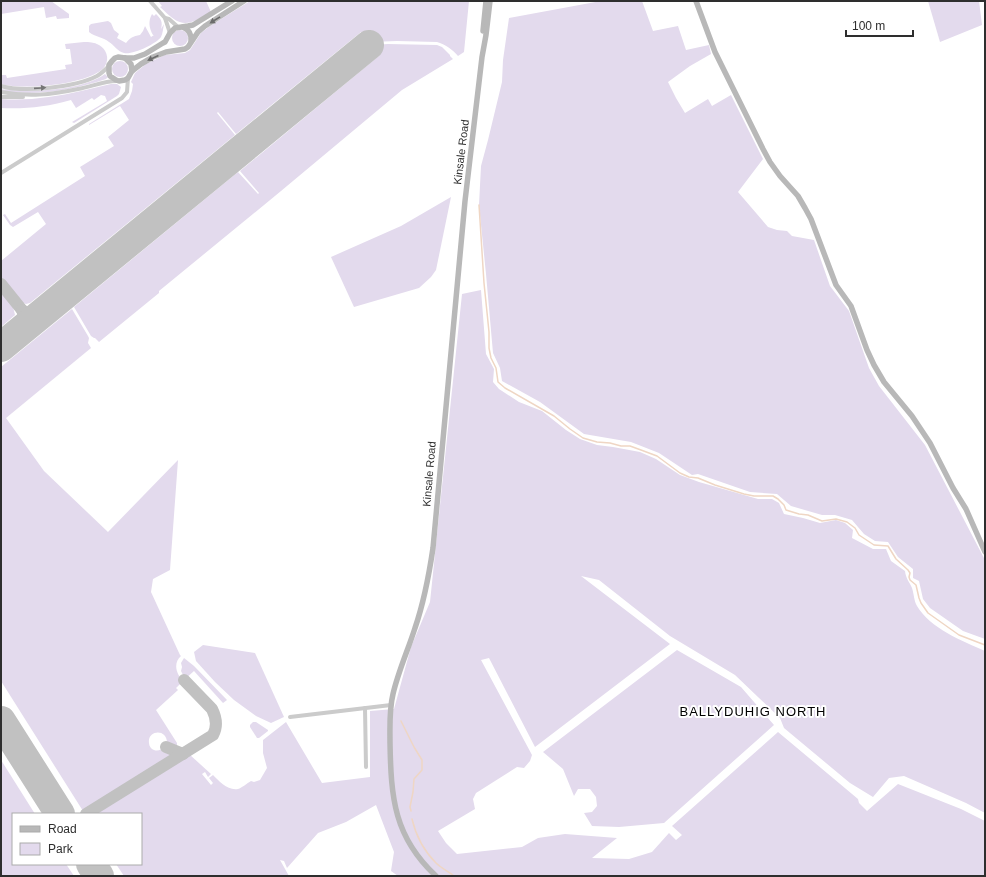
<svg xmlns="http://www.w3.org/2000/svg" width="986" height="877" font-family="Arial,sans-serif">
  <style>
    .green { fill: #e3daed }
    .lines { fill: none; stroke-linecap: round; stroke-linejoin: round }
    .stream { stroke: #efd6c4; stroke-width: 1.5 }
    .taxiway { stroke: #c1c1c1; stroke-width: 12 }
    .runway { stroke: #c1c1c1; stroke-width: 30 }
    .street { stroke: #cbcbcb; stroke-width: 4 }
    .secondary { stroke: #b8b8b8; stroke-width: 5.5 }
    .oneway { fill: #6c6c6c }
    .oneway2 { fill: #757575 }
    .labels { text-anchor: middle; dominant-baseline: central; stroke-width: 4; stroke-linejoin: round; paint-order: stroke }
    .street-label { font-size: 11px; fill: #2e2e2e; stroke: #fff }
    .quarter-label { font-size: 13px; letter-spacing: 1px; fill: #000; stroke: #fff }
  </style>
  <rect width="100%" height="100%" fill="#fff"/>
  <g class="green">
    <polygon points="1,1 51,1 69,14 69,18 57,19 56,16 46,18 44,7 1,14"/>
    <path d="M 158,1 L 206,1 L 211,12 C 185,27 182,28 160,7 L 162,6 Z"/>
    <path d="M 250,1 L 469,1 L 464,52 L 458,56 C 453,50 445,44 437,42 L 397,41 L 370,42 L 361,32 L 236,134 L 218,112 L 217,113 L 235,135 L 30,303 L 26,304 L 21,302 L 1,278 L 1,261 L 46,224 L 38,212 L 13,227 L 10,225 L 3,215 L 5,214 L 11,223 L 85,176 L 80,167 L 114,146 L 108,137 L 129,120 L 120,106 L 89,125 L 89,124 L 129,99 L 132,91 L 133,84 L 131,82 L 135,73 L 146,64 L 165,55 L 185,53 L 190,50 L 201,33 L 210,26 Z"/>
    <polygon points="601,1 642,1 653,31 678,26 686,50 709,45 711,54 690,66 668,82 676,98 685,113 708,99 712,106 731,95 763,159 738,192 768,227 777,230 787,231 792,236 814,240 830,286 849,311 869,368 879,386 925,445 985,560 985,639 963,631 930,608 923,599 919,581 913,578 913,569 898,557 888,542 875,541 864,534 852,520 835,515 822,515 791,506 777,494 750,492 698,474 692,475 659,453 631,442 584,434 540,402 502,381 500,368 493,353 486,274 479,205 481,166 488,140 502,82 503,60 509,18"/>
    <polygon points="928,1 979,1 982,25 940,42"/>
    <path d="M 152,14 L 154,16 L 156,14 C 161,19 163,22 161,29 L 164,24 C 163,28 163,33 161,37 C 156,44 133,55 124,53 C 118,52 114,45 109,42 C 103,37 95,37 89,32 L 89,26 L 91,24 L 108,21 L 111,23 L 114,30 L 119,34 L 117,38 L 126,43 C 130,38 133,36 140,35 L 143,31 L 145,26 L 151,37 L 154,35 L 153,35 C 149,28 148,21 152,14 Z"/>
    <circle cx="180" cy="38" r="8"/>
    <path d="M 84,42 C 89,42 94,42 99,45 C 106,49 110,58 105,66 C 103,70 97,73 93,75 C 71,85 24,90 1,84 L 1,67 L 2,75 L 6,75 L 7,78 L 66,69 L 65,65 L 72,64 L 70,49 L 66,49 L 65,44 Z"/>
    <polygon points="388,44 437,45 442,47 450,55 450,56 453,59 402,90 281,191 159,291 159,293 99,342 95,338 94,338 91,336 74,307 238,172 258,194 259,193 240,171 380,55 372,45"/>
    <circle cx="120" cy="69" r="8"/>
    <path d="M 105,74 L 108,77 L 106,79 C 82,87 55,93 29,93 C 20,93 10,92 1,91 L 1,89 C 28,93 82,91 105,74 Z"/>
    <path d="M 111,84 L 117,84 L 121,87 L 119,94 L 117,96 L 74,123 L 72,122 L 107,101 L 105,96 L 101,95 L 94,100 L 92,98 L 76,108 L 71,100 C 47,107 26,109 1,108 L 1,99 C 28,101 55,97 81,91 C 91,89 101,86 111,84 Z"/>
    <polygon points="451,197 436,270 431,277 419,288 354,307 331,257 401,226"/>
    <path d="M 481,290 L 486,354 L 494,369 L 493,382 L 499,389 L 519,402 L 542,411 L 566,430 L 580,439 L 597,445 L 613,447 L 640,452 L 656,459 L 680,475 L 699,482 L 758,499 L 772,499 L 779,503 L 784,514 L 803,518 L 820,523 L 836,520 L 845,523 L 853,530 L 852,538 L 873,549 L 886,549 L 891,561 L 905,571 C 906,579 909,581 912,588 C 914,594 914,601 917,606 C 930,628 962,641 985,651 L 985,813 L 966,803 L 904,776 L 889,778 L 873,797 L 850,783 L 784,728 L 780,718 L 735,675 L 670,636 L 599,580 L 581,576 L 670,644 L 535,747 L 489,658 L 481,660 L 532,755 L 530,761 L 524,768 L 517,767 L 476,793 L 473,799 L 475,809 L 438,831 L 446,843 L 457,854 L 522,847 L 538,838 L 565,834 L 617,838 L 592,858 L 629,859 L 652,852 L 669,833 L 676,840 L 682,835 L 672,826 L 778,732 L 858,799 L 859,803 L 867,811 L 898,784 L 961,809 L 985,821 L 985,876 L 398,876 L 391,871 L 394,852 L 376,805 L 346,822 L 318,833 L 287,868 L 284,861 L 280,860 L 289,876 L 124,876 L 116,864 L 141,864 L 141,814 L 93,814 L 189,754 L 211,774 L 208,777 L 205,772 L 202,774 L 211,785 L 213,783 L 209,778 L 213,775 C 219,781 228,791 238,789 C 242,788 247,783 251,781 L 254,782 L 260,780 L 267,768 L 263,753 L 263,740 L 286,722 L 322,783 L 370,777 L 370,711 L 394,709 L 411,647 L 430,602 L 462,294 Z"/>
    <polygon points="1,291 13,307 15,315 1,327"/>
    <path d="M 72,309 L 88,336 L 89,338 L 88,343 L 91,348 L 6,418 L 44,471 L 108,532 L 178,460 L 170,570 L 153,579 L 151,592 L 180,655 L 181,656 C 173,663 176,674 183,681 L 176,688 L 178,690 L 156,710 L 177,743 L 177,749 L 167,744 C 168,728 147,730 149,743 C 149,746 151,749 154,750 C 159,752 162,748 166,749 C 169,749 173,752 175,753 L 174,755 L 83,811 L 1,681 L 1,367 Z"/>
    <polygon points="203,645 255,653 284,717 271,723 256,716 234,700 215,682 196,661 194,652"/>
    <polygon points="677,650 741,687 774,725 664,823 619,827 592,826 584,813 592,812 597,806 596,797 590,789 578,789 574,796 563,769 543,752"/>
    <polygon points="184,658 194,666 227,700 223,703 194,671 185,679 181,671 182,667 181,663"/>
    <polygon points="253,722 256,722 268,730 268,731 259,738 257,738 250,727 250,725"/>
    <polygon points="1,760 35,814 13,814 13,864 66,864 74,876 1,876"/>
  </g>
  <g class="lines">
    <g class="stream">
      <polyline points="479,205 484,283 489,332 489,348 491,358 496,368 498,382 505,388 554,416 570,429 583,438 597,442 610,443 621,446 630,446 641,450 657,456 680,473 689,477 698,478 715,485 744,494 754,496 773,496 778,499 784,505 786,510 799,514 808,515 822,521 836,519 847,522 855,528 859,535 874,545 888,546 896,559 908,570 910,573 909,577 910,580 916,585 919,598 921,603 928,613 959,635 985,645"/>
      <polyline points="401,721 414,747 422,760 422,770 414,779 413,792 410,807 411,811"/>
      <path d="M 412,819 C 416,836 424,851 436,863 C 441,868 449,872 454,876"/>
    </g>
    <g class="taxiway">
      <path d="M 1,284 L 22,310 C 30,316 36,315 45,311"/>
      <path d="M 19,332 C 24,324 26,318 22,310"/>
      <polyline points="166,747 183,754"/>
      <path d="M 86,814 L 213,735 C 218,726 216,717 212,709 L 184,680"/>
    </g>
    <g class="runway">
      <polyline points="1,347 369,45"/>
      <polyline points="1,721 60,814"/>
      <polyline points="91,864 99,876"/>
    </g>
    <g class="street">
      <polyline points="150,1 165,18 170,33"/>
      <polyline points="165,18 169,19 178,27"/>
      <path d="M 1,86 C 24,93 76,87 97,76 C 102,73 105,70 109,66"/>
      <path d="M 1,92 C 29,97 50,95 78,89 C 91,87 103,81 117,81"/>
      <polyline points="1,97 23,97"/>
      <polyline points="1,173 122,98 127,92 128,78"/>
      <polyline points="365,708 366,767"/>
      <polyline points="290,717 391,705"/>
    </g>
    <g class="secondary">
      <polyline points="232,1 193,25 188,26 175,28 170,33 165,42 163,43 145,54 134,58 125,58 118,57 115,58 112,61 109,65 109,73 110,76 116,80 119,81 125,80 128,78 132,71 141,64 153,57 166,52 185,49 188,47 198,32 205,26 244,1"/>
      <polyline points="696,1 715,52 763,149 770,162 780,176 798,196 805,208 811,219 836,285 851,306 867,350 874,365 884,382 912,416 930,443 953,488 966,509 985,552"/>
      <path d="M 183,27 C 189,30 192,34 191,41"/>
      <polyline points="483,31 486,1"/>
      <polyline points="125,58 131,64 132,71"/>
      <path d="M 436,876 C 394,837 391,798 390,743 C 390,727 389,710 393,694 C 398,672 408,650 415,628 C 424,602 429,575 433,548 L 465,201 L 482,57 L 486,35 L 490,1"/>
    </g>
  </g>
  <defs><path id="oneway-solid" d="M-6-.8H1V-3.2L6.5 0L1 3.2V.8H-6Z"/></defs>
  <g class="oneway">
    <use href="#oneway-solid" transform="translate(215 20) rotate(148)"/>
    <use href="#oneway-solid" transform="translate(153 58) rotate(155)"/>
  </g>
  <use class="oneway2" href="#oneway-solid" transform="translate(40 88) rotate(-4)"/>
  <g class="labels">
    <g class="street-label">
      <text transform="translate(461 152) rotate(-83)">Kinsale Road</text>
      <text transform="translate(429 474) rotate(-85)">Kinsale Road</text>
    </g>
    <g class="quarter-label">
      <text x="753" y="711">BALLYDUHIG NORTH</text>
    </g>
  </g>
  <rect width="986" height="877" fill="none" stroke="#2e2e2e" stroke-width="4"/>
  <rect x="12" y="813" width="130" height="52" fill="#ffffff" stroke="#ababab"/>
  <rect x="20" y="826" width="20" height="6" fill="#b8b8b8" stroke="#ababab"/>
  <text x="48" y="833" font-size="12" fill="#2e2e2e">Road</text>
  <rect x="20" y="843" width="20" height="12" fill="#e3daed" stroke="#ababab"/>
  <text x="48" y="853" font-size="12" fill="#2e2e2e">Park</text>
  <path d="M846 30v6h67v-6" fill="none" stroke="#2e2e2e" stroke-width="2"/>
  <text x="852" y="30" font-size="12" fill="#2e2e2e" stroke="#ffffff" stroke-width="3" paint-order="stroke">100 m</text>
</svg>
